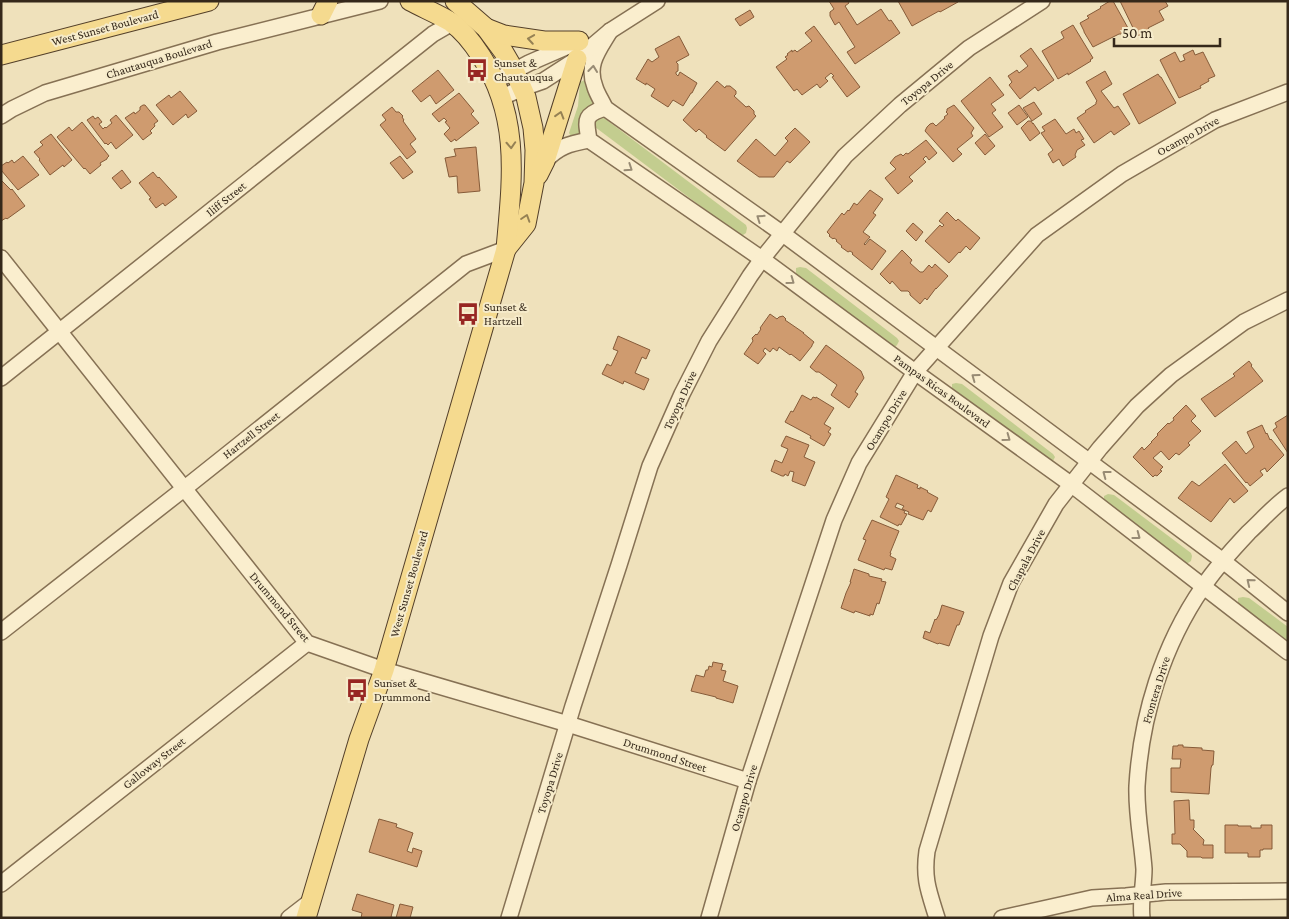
<svg xmlns="http://www.w3.org/2000/svg" width="1289" height="919" font-family="'Crimson Pro',serif">
  <style>
    .green { fill: #c3cd8f }
    .building { fill: #cf9b6f; stroke: #865b39 }
    .lines { fill: none; stroke-linecap: round; stroke-linejoin: round }
    .minor-casing { stroke: #867154; stroke-width: 18 }
    .major-casing { stroke: #533f29; stroke-width: 21 }
    .minor { stroke: #faeece; stroke-width: 15 }
    .major { stroke: #f5da8f; stroke-width: 19 }
    .oneway { stroke: #958154 }
    .oneway2 { stroke: #988b74 }
    .labels { text-anchor: middle; dominant-baseline: central; stroke-width: 4; stroke-linejoin: round; paint-order: stroke }
    .street-label { font-size: 12px; fill: #35281a; stroke: #f6ebca }
    .poi-label { font-size: 12px; fill: #35281a; stroke: #f6ebca; text-anchor: start }
  </style>
  <rect width="100%" height="100%" fill="#efe1bb"/>
  <g class="green">
    <path d="M 585,80 L 596,102 C 582,109 576,123 581,137 L 573,140 L 569,133 L 578,106 L 580,82 Z"/>
    <polygon points="598,117 604,118 746,225 747,228 746,233 743,235 739,235 595,127 593,123"/>
    <polygon points="800,267 806,268 897,338 899,341 897,345 894,348 798,277 796,273 796,268"/>
    <polygon points="956,383 962,384 1053,454 1055,457 1053,461 1050,464 952,389 952,384"/>
    <polygon points="1108,494 1114,495 1191,553 1192,556 1191,561 1188,563 1184,563 1104,501 1104,496"/>
    <polygon points="1243,597 1249,598 1288,627 1288,643 1240,607 1238,603 1238,598"/>
  </g>
  <g class="building">
    <polygon points="829,1 848,1 849,3 845,6 857,25 881,9 889,21 891,20 900,33 883,45 855,64 847,52 855,47 839,22 835,25 830,16 830,12 834,9"/>
    <polygon points="898,1 958,1 958,2 940,12 939,11 912,26"/>
    <polygon points="1110,1 1113,1 1128,28 1121,34 1119,34 1093,47 1084,32 1084,31 1080,23 1089,18 1087,16 1101,8 1100,7"/>
    <polygon points="1120,1 1165,1 1168,6 1159,11 1164,20 1148,28 1150,31 1148,35 1143,38 1139,36 1136,32 1135,32"/>
    <polygon points="750,10 754,17 740,26 735,19"/>
    <polygon points="1073,25 1093,58 1090,60 1091,61 1068,75 1068,73 1058,79 1042,51 1064,38 1061,32"/>
    <polygon points="814,26 860,87 847,97 832,77 834,76 831,73 825,78 828,81 820,88 817,84 802,95 797,89 794,91 776,67 787,59 785,57 788,55 787,54 792,50 792,52 795,50 797,52 812,41 805,33"/>
    <polygon points="679,36 689,55 676,62 678,64 678,71 676,72 676,74 678,76 680,72 697,83 692,93 691,93 683,106 673,100 668,107 651,96 655,89 646,83 646,85 636,79 648,59 652,62 659,57 655,49"/>
    <polygon points="1031,48 1054,80 1038,91 1035,87 1020,99 1009,85 1012,82 1008,76 1017,70 1019,73 1028,66 1020,56"/>
    <polygon points="1193,50 1195,55 1203,52 1215,76 1208,79 1209,81 1200,86 1201,88 1179,98 1160,60 1175,52 1180,62 1185,60 1183,55"/>
    <polygon points="438,70 454,90 436,104 430,95 421,102 412,91"/>
    <polygon points="1105,71 1112,84 1101,91 1114,108 1118,106 1130,124 1114,135 1111,131 1094,143 1077,118 1086,112 1085,111 1096,104 1096,102 1097,101 1086,82"/>
    <polygon points="1158,74 1160,77 1161,77 1176,103 1139,124 1123,94"/>
    <polygon points="990,77 1004,95 991,104 996,110 992,113 1003,127 989,137 961,101"/>
    <polygon points="717,81 725,88 726,86 730,86 736,91 736,94 734,96 746,107 749,106 754,111 754,114 756,116 725,151 706,137 707,136 699,129 696,132 683,120"/>
    <polygon points="180,91 197,111 188,118 186,114 173,125 156,105 169,95 171,98"/>
    <polygon points="459,93 474,111 471,114 479,123 456,141 455,139 451,142 444,134 450,128 445,122 447,121 444,118 439,122 432,114"/>
    <polygon points="1034,102 1042,114 1032,121 1023,108"/>
    <polygon points="143,105 145,105 158,121 154,124 155,126 150,131 152,133 143,140 125,118 134,112 135,114 140,110 140,107"/>
    <polygon points="954,105 974,128 971,133 973,136 957,149 962,154 953,162 925,131 927,127 930,124 933,123 936,126 945,118 944,117 948,114 946,112 947,111 947,109"/>
    <polygon points="1019,105 1028,117 1017,125 1008,113"/>
    <polygon points="392,107 396,112 399,112 403,116 402,117 404,120 403,121 416,139 410,144 416,152 407,159 380,125 386,120 382,115"/>
    <polygon points="116,115 133,135 116,149 111,142 108,145 106,143 105,144 87,120 93,116 95,119 98,117 102,122 99,124 103,129 105,127 106,128 112,123 110,120"/>
    <polygon points="1055,119 1066,134 1074,129 1076,133 1079,131 1084,139 1081,140 1085,145 1077,150 1075,155 1076,157 1063,166 1059,159 1053,163 1048,154 1053,150 1041,133 1045,131 1042,127"/>
    <polygon points="1028,121 1031,121 1033,124 1033,123 1040,133 1030,141 1021,128"/>
    <polygon points="82,122 109,156 107,158 107,159 100,163 101,165 90,174 85,168 84,169 57,137 69,127 72,131"/>
    <polygon points="795,128 810,142 790,163 787,161 774,177 759,177 737,161 756,139 775,156 788,141 785,138"/>
    <polygon points="51,134 72,160 64,167 63,165 50,175 39,160 40,159 34,152 43,145 40,142"/>
    <polygon points="985,134 995,146 985,155 975,143"/>
    <polygon points="926,140 937,153 929,160 926,156 923,159 926,162 909,177 913,181 898,194 885,178 896,169 890,163 895,157 901,154 903,156 906,153 908,154"/>
    <polygon points="476,147 480,191 458,193 457,176 449,177 445,158 456,156 454,149"/>
    <polygon points="23,156 39,175 18,190 1,170 1,166 7,162 8,163 12,160 14,163"/>
    <polygon points="400,156 413,172 403,179 390,163"/>
    <polygon points="122,170 131,182 121,189 112,178"/>
    <polygon points="153,172 158,178 159,177 177,197 165,206 163,203 156,208 149,199 151,198 139,183"/>
    <polygon points="1,180 11,190 12,189 25,206 7,219 6,218 1,221"/>
    <polygon points="870,190 883,199 873,213 876,215 863,232 870,237 864,244 865,245 870,239 886,251 872,270 852,254 853,253 850,251 848,252 841,247 842,246 836,241 837,240 834,238 833,239 829,236 830,235 827,232 842,213 844,215 848,210 849,211 854,203 857,205"/>
    <polygon points="947,212 956,221 958,219 980,238 970,250 966,246 960,253 959,252 949,263 925,241 940,225 942,227 944,225 939,221"/>
    <polygon points="913,223 923,232 916,241 906,231"/>
    <polygon points="902,250 912,260 910,263 920,272 923,272 929,265 932,268 935,264 948,276 936,289 936,288 927,300 925,298 920,304 910,295 910,293 908,291 901,291 892,281 890,284 880,274"/>
    <polygon points="770,314 777,319 779,317 783,316 786,319 785,320 804,333 803,333 814,342 812,345 812,346 800,361 791,354 790,355 779,347 777,351 773,348 770,352 765,348 763,351 766,354 758,364 744,354 753,341 752,338 756,334 757,335 761,329 760,328"/>
    <polygon points="618,336 650,350 646,359 642,357 635,373 649,379 644,390 624,381 623,384 602,374 607,364 611,366 618,351 613,349"/>
    <polygon points="826,345 861,371 864,378 855,392 858,394 849,408 831,395 837,385 819,372 816,372 810,367"/>
    <polygon points="1249,361 1252,365 1251,366 1263,381 1215,417 1201,399 1235,376 1233,374"/>
    <polygon points="802,395 811,400 813,397 816,398 816,397 834,408 824,424 831,428 828,432 831,434 824,446 810,438 811,436 785,422 791,411 793,412"/>
    <polygon points="1186,405 1196,416 1191,421 1201,431 1188,443 1190,445 1179,455 1176,453 1169,460 1161,451 1153,458 1163,467 1160,470 1162,471 1157,476 1155,475 1153,477 1133,457 1142,447 1144,450 1152,442 1151,442 1158,435 1157,434 1168,423 1169,424 1174,420 1173,418"/>
    <polygon points="1288,415 1288,453 1273,430 1277,427 1275,423"/>
    <polygon points="1262,425 1266,434 1267,433 1270,440 1271,439 1284,455 1267,472 1265,468 1260,471 1263,475 1250,486 1247,482 1246,483 1222,453 1236,441 1246,454 1254,447 1247,432"/>
    <polygon points="786,436 809,445 804,457 815,462 805,486 792,481 794,472 790,471 788,476 785,474 784,476 782,476 771,471 775,460 782,463 788,449 781,446"/>
    <polygon points="1225,464 1248,491 1234,503 1230,498 1211,522 1178,498 1192,481 1199,486"/>
    <polygon points="896,475 918,485 917,488 920,489 920,487 928,491 927,492 938,498 931,512 928,510 923,520 908,514 909,512 902,509 904,506 897,503 895,507 905,511 904,513 907,514 901,525 899,524 898,526 880,517 889,499 886,497"/>
    <polygon points="872,520 899,531 890,553 891,553 890,556 896,559 892,570 885,568 884,570 858,560 866,540 863,539"/>
    <polygon points="854,569 869,574 869,576 882,579 881,581 886,582 879,604 877,603 873,615 870,614 870,616 855,611 854,613 841,608 846,593 851,582 850,582"/>
    <polygon points="942,605 964,612 959,625 957,625 949,646 939,643 938,644 923,638 925,631 930,633 935,619 936,620 939,615"/>
    <polygon points="713,662 723,664 721,670 726,671 723,681 738,686 733,703 716,698 716,697 691,691 696,675 704,677 706,670 708,670 709,666 712,667"/>
    <polygon points="1178,745 1183,745 1183,747 1202,748 1202,750 1214,751 1213,765 1212,765 1211,768 1209,794 1171,792 1171,768 1180,768 1181,759 1172,759 1173,746 1178,746"/>
    <polygon points="1189,800 1190,820 1194,820 1194,828 1193,829 1204,840 1203,845 1213,845 1213,858 1202,858 1201,857 1187,857 1187,851 1180,844 1172,844 1172,834 1175,834 1174,801"/>
    <polygon points="379,819 397,824 396,827 413,833 407,851 412,853 413,848 422,851 417,867 369,852"/>
    <polygon points="1225,825 1238,825 1238,826 1251,826 1251,828 1261,828 1261,825 1272,825 1272,849 1263,849 1263,850 1260,850 1260,857 1248,857 1248,853 1225,853"/>
    <polygon points="357,894 394,905 391,917 395,918 361,918 362,913 352,910"/>
    <polygon points="400,904 413,907 410,918 396,918"/>
  </g>
  <g class="lines">
    <defs>
      <g id="minor">
        <path d="M 610,31 C 599,50 586,64 595,87 C 597,94 602,101 605,108 L 783,234 L 1223,561 L 1288,613"/>
        <polyline points="495,81 529,63 575,43"/>
        <polyline points="502,97 523,88 543,81 577,59 610,31 657,1"/>
        <path d="M 605,108 C 583,115 586,120 589,140 L 762,259 L 915,372 L 1072,485 L 1288,652"/>
        <polyline points="1,116 12,109 45,93 217,42 380,1"/>
        <path d="M 545,161 C 559,146 569,144 589,140"/>
        <polyline points="1,258 307,643 384,670 568,724 748,781"/>
        <polyline points="1,378 433,34 452,23"/>
        <polyline points="1,632 185,488 466,264 506,249"/>
        <polyline points="1,884 307,643"/>
        <polyline points="289,918 311,901"/>
        <polyline points="509,918 573,706 619,565 650,466 682,394 709,341 750,276 762,259 845,156 900,105 969,48 1042,1"/>
        <polyline points="709,918 748,781 834,520 859,463 915,372 1037,235 1122,174 1215,120 1288,92"/>
        <path d="M 937,918 C 929,892 923,879 927,851 L 991,636 L 1011,583 L 1056,504 L 1100,448 L 1137,406 L 1171,375 L 1244,322 L 1288,300"/>
        <polyline points="1002,918 1092,898 1126,896 1166,892 1288,891"/>
        <path d="M 1142,918 C 1140,901 1144,885 1144,869 C 1142,841 1136,814 1137,786 C 1141,716 1163,645 1203,587 C 1216,567 1233,549 1249,532 C 1262,520 1273,507 1288,496"/>
      </g>
      <g id="major">
        <polyline points="455,1 486,28 503,51 514,70 526,97 533,128 535,150 534,183 526,224 506,249"/>
        <polyline points="321,15 328,1"/>
        <polyline points="486,28 504,35 544,41 579,41"/>
        <polyline points="1,55 209,1"/>
        <polyline points="538,175 545,161 577,59"/>
        <path d="M 306,918 L 359,739 L 384,670 L 506,249 C 512,180 521,117 481,56 C 474,45 462,30 451,22 C 438,14 423,8 410,1"/>
      </g>
    </defs>
    <use href="#minor" class="minor-casing"/>
    <use href="#major" class="major-casing"/>
    <use href="#minor" class="minor"/>
    <use href="#major" class="major"/>
  </g>
  <defs><path id="oneway-chevron" d="M-2-3.5L2.5 0L-2 3.5" fill="none" stroke-width="1.6" stroke-linecap="round" stroke-linejoin="round" transform="scale(1.25)"/></defs>
  <g class="oneway">
    <use href="#oneway-chevron" transform="translate(531 39) rotate(-171)"/>
    <use href="#oneway-chevron" transform="translate(560 115) rotate(-73)"/>
    <use href="#oneway-chevron" transform="translate(511 145) rotate(87)"/>
    <use href="#oneway-chevron" transform="translate(526 218) rotate(-72)"/>
  </g>
  <g class="oneway2">
    <use href="#oneway-chevron" transform="translate(593 69) rotate(-84)"/>
    <use href="#oneway-chevron" transform="translate(629 168) rotate(34)"/>
    <use href="#oneway-chevron" transform="translate(760 218) rotate(-145)"/>
    <use href="#oneway-chevron" transform="translate(791 281) rotate(36)"/>
    <use href="#oneway-chevron" transform="translate(975 377) rotate(-144)"/>
    <use href="#oneway-chevron" transform="translate(1007 438) rotate(36)"/>
    <use href="#oneway-chevron" transform="translate(1106 474) rotate(-143)"/>
    <use href="#oneway-chevron" transform="translate(1137 536) rotate(37)"/>
    <use href="#oneway-chevron" transform="translate(1250 582) rotate(-141)"/>
  </g>
  <defs>
    <symbol id="bus-bare" viewBox="-9 -9 18 18"><path d="M-5-6H5V4H4V6H2V4H-2V6H-4V4H-5ZM-3.5-4V0h7V-4ZM-3.5 1.2v1.5H-2V1.2ZM2 1.2v1.5H3.5V1.2Z" fill="#972622" stroke="#f6ebca" stroke-width="2.5" paint-order="stroke"/></symbol>
  </defs>
  <g fill-rule="evenodd">
    <use href="#bus-bare" x="461" y="54" width="32" height="32"/>
    <use href="#bus-bare" x="452" y="298" width="32" height="32"/>
    <use href="#bus-bare" x="341" y="674" width="32" height="32"/>
  </g>
  <g class="labels">
    <g class="street-label">
      <text transform="translate(105 28) rotate(-15)">West Sunset Boulevard</text>
      <text transform="translate(159 59) rotate(-17)">Chautauqua Boulevard</text>
      <text transform="translate(927 83) rotate(-39)">Toyopa Drive</text>
      <text transform="translate(1188 136) rotate(-29)">Ocampo Drive</text>
      <text transform="translate(226 199) rotate(-39)">Iliff Street</text>
      <text transform="translate(942 391) rotate(36)">Pampas Ricas Boulevard</text>
      <text transform="translate(680 400) rotate(-65)">Toyopa Drive</text>
      <text transform="translate(886 420) rotate(-59)">Ocampo Drive</text>
      <text transform="translate(251 435) rotate(-38)">Hartzell Street</text>
      <text transform="translate(1026 560) rotate(-62)">Chapala Drive</text>
      <text transform="translate(409 584) rotate(-74)">West Sunset Boulevard</text>
      <text transform="translate(280 607) rotate(50)">Drummond Street</text>
      <text transform="translate(1156 690) rotate(-73)">Frontera Drive</text>
      <text transform="translate(665 755) rotate(18)">Drummond Street</text>
      <text transform="translate(154 763) rotate(-38)">Galloway Street</text>
      <text transform="translate(550 783) rotate(-73)">Toyopa Drive</text>
      <text transform="translate(744 798) rotate(-74)">Ocampo Drive</text>
      <text transform="translate(1144 895) rotate(-4)">Alma Real Drive</text>
    </g>
    <g class="poi-label">
      <text x="494" y="63">Sunset &amp;<tspan x="494" dy="14">Chautauqua</tspan></text>
      <text x="484" y="307">Sunset &amp;<tspan x="484" dy="14">Hartzell</tspan></text>
      <text x="374" y="683">Sunset &amp;<tspan x="374" dy="14">Drummond</tspan></text>
    </g>
  </g>
  <rect width="1289" height="919" fill="none" stroke="#35281a" stroke-width="5"/>
  <path d="M1114 38v8h106v-8" fill="none" stroke="#35281a" stroke-width="2.5"/>
  <text x="1122" y="38" font-size="15" fill="#35281a" stroke="#f6ebca" stroke-width="4" paint-order="stroke">50 m</text>
</svg>
